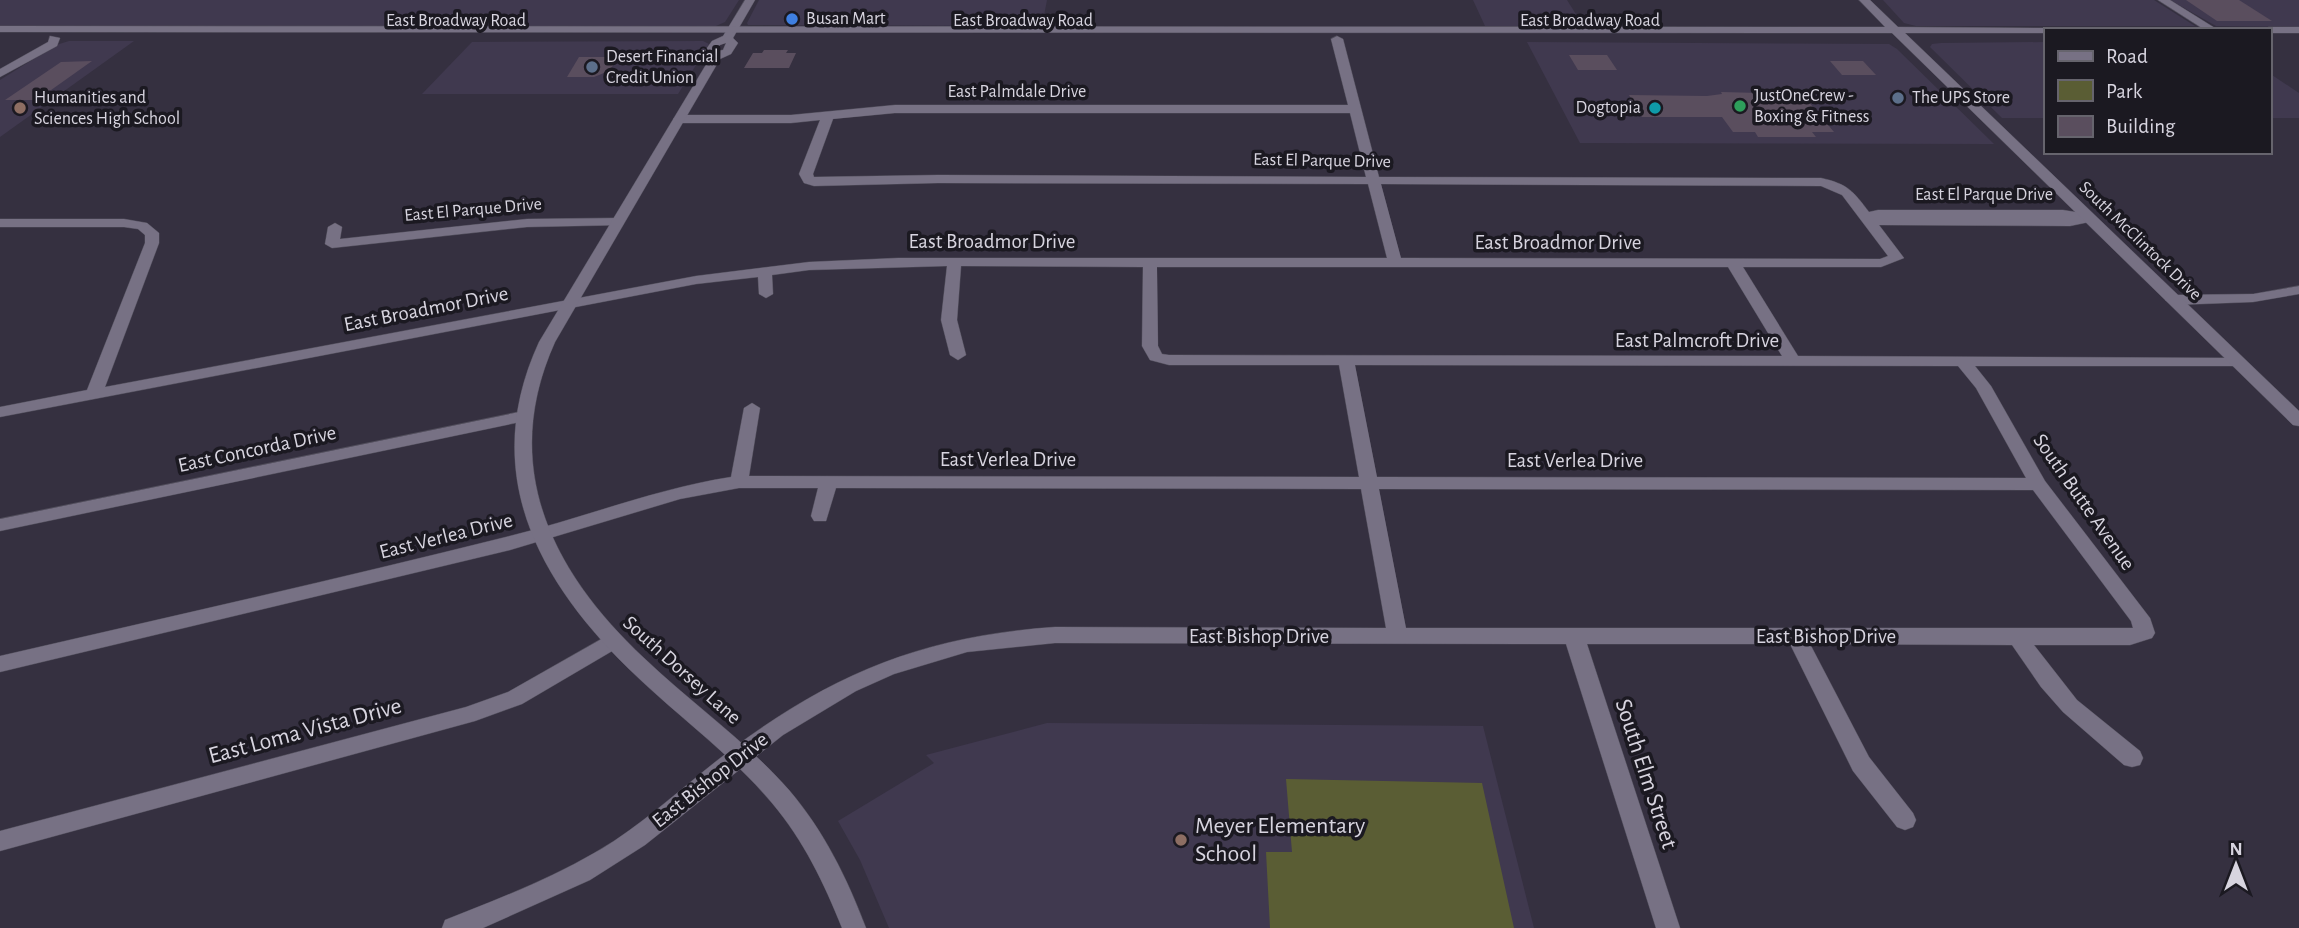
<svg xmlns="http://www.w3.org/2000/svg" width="2299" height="928" font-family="'Alegreya Sans',sans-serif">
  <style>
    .built { fill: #40394f }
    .green { fill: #5a5d34 }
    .building { fill: #5a4e5e }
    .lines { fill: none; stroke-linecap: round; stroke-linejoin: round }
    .minor-casing { stroke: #504d5a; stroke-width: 1 }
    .tertiary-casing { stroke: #504d5a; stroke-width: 1 }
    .secondary-casing { stroke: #504d5a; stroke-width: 1 }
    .minor { fill: #777184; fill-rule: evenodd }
    .tertiary { fill: #777184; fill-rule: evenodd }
    .secondary { fill: #777184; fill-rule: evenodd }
    .shop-dot { fill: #3f7fe0; stroke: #1b1921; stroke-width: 2.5 }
    .service-dot { fill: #5c6f8a; stroke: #1b1921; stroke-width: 2.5 }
    .leisure-dot { fill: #2e9e5b; stroke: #1b1921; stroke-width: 2.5 }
    .education-dot { fill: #8d6e63; stroke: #1b1921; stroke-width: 2.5 }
    .culture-dot { fill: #0f9aa8; stroke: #1b1921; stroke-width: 2.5 }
    .labels { text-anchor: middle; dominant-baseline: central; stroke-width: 7; stroke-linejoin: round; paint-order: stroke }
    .far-poi-label { font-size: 18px; fill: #d7d4df; stroke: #1b1921; text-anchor: start }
    .far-street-label { font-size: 18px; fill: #d7d4df; stroke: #1b1921 }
    .street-label { font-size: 21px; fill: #d7d4df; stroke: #1b1921 }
    .near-street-label { font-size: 24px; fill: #d7d4df; stroke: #1b1921 }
    .near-poi-label { font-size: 24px; fill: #d7d4df; stroke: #1b1921; text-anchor: start }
  </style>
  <rect width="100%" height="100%" fill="#353040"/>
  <g class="built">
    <polygon points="0,0 739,0 725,22 716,26 0,26"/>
    <polygon points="759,0 1047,0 1042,26 748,25 747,23"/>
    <polygon points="1473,0 1567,0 1584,27 1485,26"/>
    <polygon points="1883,0 2154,0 2195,26 1916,26 1904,23"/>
    <polygon points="2170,0 2299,0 2299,27 2216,26"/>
    <polygon points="69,41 134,41 0,137 0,80 56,45"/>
    <polygon points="703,41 709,44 678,94 422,94 472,42"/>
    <polygon points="1527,42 1889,44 1897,49 1994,144 1580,143"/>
    <polygon points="2045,42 2045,118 2002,118 1930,47 1932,44 1941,43"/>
    <polygon points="2269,73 2299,93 2299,118 2269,118"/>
    <polygon points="1047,723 1483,726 1534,928 889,928 860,860 838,821 934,763 926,755"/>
  </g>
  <polygon class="green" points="1286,779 1482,783 1514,928 1270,928 1266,852 1292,852"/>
  <g class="building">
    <polygon points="2186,0 2239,0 2272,21 2217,21"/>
    <polygon points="764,50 788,50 786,53 796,53 789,68 744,68 753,53 762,53"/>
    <polygon points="1569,55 1607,55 1617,70 1578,70"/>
    <polygon points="579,57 619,57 609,71 594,77 567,77"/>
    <polygon points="92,61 37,100 5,100 61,62"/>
    <polygon points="1830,61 1863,61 1876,75 1842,75"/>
    <polygon points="1721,92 1802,94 1834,132 1812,132 1816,137 1758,137 1755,132 1733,132 1722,117 1642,117 1629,95 1707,96 1722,94"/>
  </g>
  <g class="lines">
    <defs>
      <g id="minor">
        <polygon points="2158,0 2170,0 2218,30 2205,30"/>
        <polygon points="50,36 60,38 57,46 0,77 0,69 48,42"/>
        <path d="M 1337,36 L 1343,39 L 1379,177 L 1821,178 C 1848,184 1853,191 1869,212 L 1878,210 L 2063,210 L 2094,215 L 2094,221 L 2070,226 L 1879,225 L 1904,258 L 1881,267 L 1743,267 L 1798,356 L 2243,358 L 2245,361 L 2243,364 L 2237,366 L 1975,366 L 1991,386 L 2045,481 L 2150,618 L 2155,633 L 2152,638 L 2130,645 L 2034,645 L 2077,700 L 2140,751 L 2143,758 L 2140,765 L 2132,767 L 2124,765 L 2063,712 L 2041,687 L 2012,645 L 1810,644 L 1869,757 L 1913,813 L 1916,820 L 1913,827 L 1905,830 L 1897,827 L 1853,771 L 1790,644 L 1587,644 L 1680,928 L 1656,928 L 1566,644 L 1055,643 L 967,652 L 894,674 L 856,691 L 783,735 L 645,845 L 590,880 L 483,928 L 442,928 L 445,920 C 503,897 561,875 614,841 C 656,813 692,779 732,749 C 835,672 926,636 1055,627 L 1386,628 L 1361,489 L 836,488 L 826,521 L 814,521 L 811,516 L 818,488 L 739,488 L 680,499 L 510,550 L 0,672 L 0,656 C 169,617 338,579 506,537 C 581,519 654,489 731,477 L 744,408 L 752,403 L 760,408 L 749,476 L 1359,477 L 1339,365 L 1169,365 L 1150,360 L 1142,346 L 1143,267 L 961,266 L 957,320 L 966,355 L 958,360 L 950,355 L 941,320 L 947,266 L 809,270 L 772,275 L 773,294 L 766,298 L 759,294 L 758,277 L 696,284 L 0,417 L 0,407 L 87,390 L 145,243 L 145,235 L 138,229 L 124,227 L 0,227 L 0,219 L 124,219 L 147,223 L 159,233 L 159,243 L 105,387 L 696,276 L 809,262 L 898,258 L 1387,258 L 1368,184 L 938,183 L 814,186 L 804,183 L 799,174 L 820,120 L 791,123 L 679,123 L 673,119 L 679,115 L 791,115 L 895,105 L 1348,105 L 1331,39 ZM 895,113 L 1350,113 L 1366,177 L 938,175 L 814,177 L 813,174 L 833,119 ZM 1381,184 L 1821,186 L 1842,195 L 1888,256 L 1880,259 L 1401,258 ZM 1157,267 L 1728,267 L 1782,356 L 1169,355 L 1162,354 L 1158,346 ZM 1355,365 L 1958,366 L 1976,388 L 2026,478 L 1377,477 ZM 1379,489 L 2033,490 L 2131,621 L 2133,628 L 1406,628 Z"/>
        <polygon points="618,218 623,219 623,225 527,227 332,248 325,244 328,227 335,223 342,227 340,239 527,219"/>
        <polygon points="2299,286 2299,294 2253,302 2173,305 2165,300 2173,295 2253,294"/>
        <polygon points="524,411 532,416 530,420 0,531 0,519"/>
        <polygon points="612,633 619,635 622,641 619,647 522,704 475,721 0,851 0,831 466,707 508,692"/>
      </g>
      <path id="tertiary" d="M 745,0 L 755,0 L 733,38 L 738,43 L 731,54 L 720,59 L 555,342 C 499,466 551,571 644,658 C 691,703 746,741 789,790 C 824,831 847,878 866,928 L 842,928 C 824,883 804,841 772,803 C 730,753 676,715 629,669 C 535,577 480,470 539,342 L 710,58 L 704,52 L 712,41 L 723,36 ZM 726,43 L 723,50 L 716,51 L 720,45 Z"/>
      <g id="secondary">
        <polygon points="1859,0 1870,0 1898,27 2049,28 2050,30 2045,30 2045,33 1905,33 2299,411 2299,426 2293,425 1892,33 0,32 0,26 1885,27"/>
        <polygon points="2269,27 2299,27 2299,33 2269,33 2269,30 2264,30"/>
      </g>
    </defs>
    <use href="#minor" class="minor-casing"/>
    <use href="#tertiary" class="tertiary-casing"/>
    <use href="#secondary" class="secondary-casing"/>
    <use href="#minor" class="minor"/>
    <use href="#tertiary" class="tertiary"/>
    <use href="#secondary" class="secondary"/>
  </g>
  <circle class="shop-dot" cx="792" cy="19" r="7"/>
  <g class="service-dot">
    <circle cx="592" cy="67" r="7"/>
    <circle cx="1898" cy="98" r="7"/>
  </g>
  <circle class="leisure-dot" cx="1740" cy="106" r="7"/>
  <g class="education-dot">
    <circle cx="20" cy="108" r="7"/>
    <circle cx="1181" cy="840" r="7"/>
  </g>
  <circle class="culture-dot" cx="1655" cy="108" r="7"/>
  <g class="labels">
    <g class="far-poi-label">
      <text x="806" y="19">Busan Mart</text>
      <text x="606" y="57">Desert Financial<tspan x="606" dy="21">Credit Union</tspan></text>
      <text x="1754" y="96">JustOneCrew -<tspan x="1754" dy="21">Boxing &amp; Fitness</tspan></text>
      <text x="34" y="98">Humanities and<tspan x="34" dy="21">Sciences High School</tspan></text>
      <text x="1912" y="98">The UPS Store</text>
      <text x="1641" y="108" text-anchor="end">Dogtopia</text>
    </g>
    <g class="far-street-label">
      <text x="456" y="21">East Broadway Road</text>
      <text x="1023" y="21">East Broadway Road</text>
      <text x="1590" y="21">East Broadway Road</text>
      <text x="1017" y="92">East Palmdale Drive</text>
      <text transform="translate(1322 161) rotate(1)">East El Parque Drive</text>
      <text x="1984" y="195">East El Parque Drive</text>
      <text transform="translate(473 210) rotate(-5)">East El Parque Drive</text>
      <text transform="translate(2140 241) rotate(44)">South McClintock Drive</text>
    </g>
    <g class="street-label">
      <text x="992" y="241">East Broadmor Drive</text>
      <text x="1558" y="242">East Broadmor Drive</text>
      <text transform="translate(426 309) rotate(-11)">East Broadmor Drive</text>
      <text x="1697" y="340">East Palmcroft Drive</text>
      <text transform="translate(257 449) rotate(-12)">East Concorda Drive</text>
      <text x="1008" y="459">East Verlea Drive</text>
      <text x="1575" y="460">East Verlea Drive</text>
      <text transform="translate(2084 502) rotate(55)">South Butte Avenue</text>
      <text transform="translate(446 536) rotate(-14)">East Verlea Drive</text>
      <text x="1259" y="636">East Bishop Drive</text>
      <text x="1826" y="636">East Bishop Drive</text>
      <text transform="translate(682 670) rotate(42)">South Dorsey Lane</text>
      <text transform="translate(710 780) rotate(-38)">East Bishop Drive</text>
    </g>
    <g class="near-street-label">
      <text transform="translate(305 731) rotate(-15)">East Loma Vista Drive</text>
      <text transform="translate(1646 774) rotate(72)">South Elm Street</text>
    </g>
    <g class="near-poi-label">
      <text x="1195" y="826">Meyer Elementary<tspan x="1195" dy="28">School</tspan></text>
    </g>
  </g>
  <rect x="2044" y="28" width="228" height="126" fill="#1b1921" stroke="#66646d" stroke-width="2"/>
  <rect x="2058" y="51" width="35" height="10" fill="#777184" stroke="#66646d" stroke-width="2"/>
  <text x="2106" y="63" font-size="21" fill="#d7d4df">Road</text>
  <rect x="2058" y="80" width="35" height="21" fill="#5a5d34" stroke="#66646d" stroke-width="2"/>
  <text x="2106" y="98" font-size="21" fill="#d7d4df">Park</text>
  <rect x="2058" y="116" width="35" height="21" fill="#5a4e5e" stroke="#66646d" stroke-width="2"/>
  <text x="2106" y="133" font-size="21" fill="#d7d4df">Building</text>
  <g transform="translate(2236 865)" stroke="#1b1921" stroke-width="5" paint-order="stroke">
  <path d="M0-5L12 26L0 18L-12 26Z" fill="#d7d4df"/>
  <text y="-10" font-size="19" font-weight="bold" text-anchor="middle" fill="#d7d4df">N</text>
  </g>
</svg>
